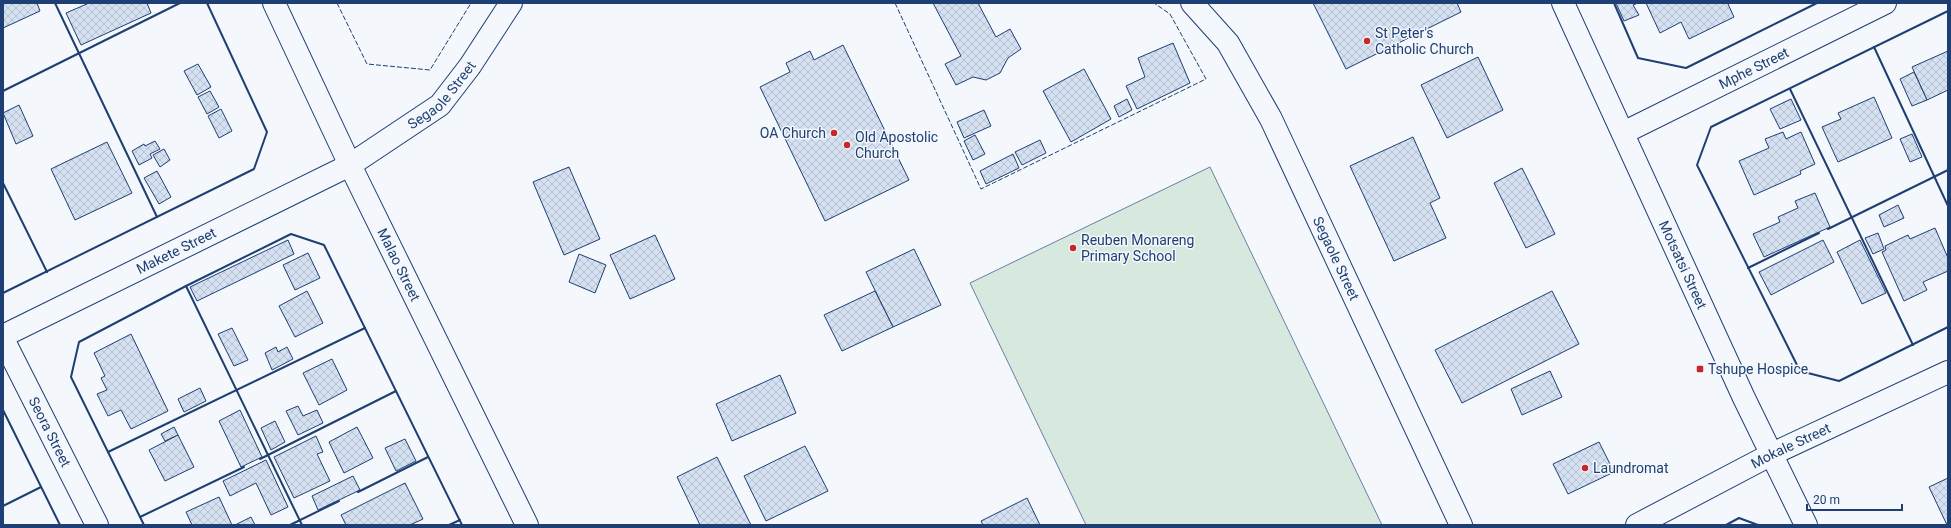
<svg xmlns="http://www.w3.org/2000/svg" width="1951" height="528" font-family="Roboto,sans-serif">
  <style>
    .grass { fill: #d7e8df; stroke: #687fa3 }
    .building { fill: url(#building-cross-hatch); stroke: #1d3f73 }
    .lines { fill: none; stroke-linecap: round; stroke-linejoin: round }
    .minor-casing { stroke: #1d3f73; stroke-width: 24 }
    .minor { stroke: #f4f7fb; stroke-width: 22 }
    .fence { stroke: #1d3f73; stroke-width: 1; stroke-dasharray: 5 2; stroke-linecap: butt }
    .wall { stroke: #1d3f73; stroke-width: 2 }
    .poi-dot { fill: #c62828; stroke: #f4f7fb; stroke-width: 1.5 }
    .labels { text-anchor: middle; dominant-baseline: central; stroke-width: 3; stroke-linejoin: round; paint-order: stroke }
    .poi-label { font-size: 14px; fill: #1d3f73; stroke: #f4f7fb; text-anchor: start }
    .street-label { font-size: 14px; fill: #1d3f73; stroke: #f4f7fb }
  </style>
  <defs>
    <pattern id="building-cross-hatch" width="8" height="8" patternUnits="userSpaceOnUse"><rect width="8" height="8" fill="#d5e0f0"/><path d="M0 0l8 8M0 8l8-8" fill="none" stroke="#b6c1d1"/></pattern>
  </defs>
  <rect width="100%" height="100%" fill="#f4f7fb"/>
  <polygon class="grass" points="1210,167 1382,525 1086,525 970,283"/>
  <g class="building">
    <polygon points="3,3 37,3 40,11 3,28"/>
    <polygon points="89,3 147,3 151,13 81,45 66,13"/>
    <polygon points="933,3 978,3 996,37 1010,29 1021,49 1008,58 1000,73 986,80 973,77 956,85 945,64 961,56"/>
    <polygon points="1313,3 1457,3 1461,12 1346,69"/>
    <polygon points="1616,3 1638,3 1633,5 1639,15 1624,21"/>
    <polygon points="1646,3 1730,3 1728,4 1734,17 1689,39 1681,22 1660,33"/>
    <polygon points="1173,43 1190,83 1137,109 1126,86 1145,77 1138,58"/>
    <polygon points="843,45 909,180 825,221 760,87 790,72 786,63 810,51 814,60"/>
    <polygon points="1948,51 1948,90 1927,100 1912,67"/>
    <polygon points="1478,57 1503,110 1447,138 1421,85"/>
    <polygon points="198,64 211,87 197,95 184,71"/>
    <polygon points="1084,69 1111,119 1071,142 1043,91"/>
    <polygon points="1914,72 1927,100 1912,106 1900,79"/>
    <polygon points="210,91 219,107 207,114 198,97"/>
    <polygon points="1874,97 1892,138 1838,162 1822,127 1841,119 1838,113"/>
    <polygon points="1127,99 1132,110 1119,117 1114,106"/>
    <polygon points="1791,99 1801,120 1780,129 1770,109"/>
    <polygon points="19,105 33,136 16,144 3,113"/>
    <polygon points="221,109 232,131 219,138 208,116"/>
    <polygon points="984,110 991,126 964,138 957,122"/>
    <polygon points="1783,132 1786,139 1801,132 1815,164 1800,171 1801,174 1754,195 1739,161 1769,148 1765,139"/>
    <polygon points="1912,134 1922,157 1910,162 1900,139"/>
    <polygon points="975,135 985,154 973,160 964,141"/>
    <polygon points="1413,137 1440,198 1430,203 1446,238 1394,261 1350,166"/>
    <polygon points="1040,140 1046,153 1022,165 1015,152"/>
    <polygon points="155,141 160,149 150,154 152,158 139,165 132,151 144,144 145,146"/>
    <polygon points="107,142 132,193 75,220 51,169"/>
    <polygon points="164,149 170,160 160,167 153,155"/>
    <polygon points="1013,154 1019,168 986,184 980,171"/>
    <polygon points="569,167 600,239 564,255 533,182"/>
    <polygon points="1522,168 1555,234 1526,248 1494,183"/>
    <polygon points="157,171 171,197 159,204 144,178"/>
    <polygon points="1815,193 1830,227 1764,257 1753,234 1780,222 1778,217 1798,208 1795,201"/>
    <polygon points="1898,205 1904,218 1884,227 1879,215"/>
    <polygon points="1935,228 1948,258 1948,271 1923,282 1927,290 1904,301 1882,252 1886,250 1885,246 1908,235 1910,239"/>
    <polygon points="1878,233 1884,249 1873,254 1865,238"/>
    <polygon points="655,235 675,279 630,299 610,255"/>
    <polygon points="288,240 294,254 197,301 190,287"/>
    <polygon points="1823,240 1834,262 1771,295 1759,272"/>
    <polygon points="1860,240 1886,293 1862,304 1837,252"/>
    <polygon points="914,249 941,305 893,327 866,272"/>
    <polygon points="308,253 320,278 295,290 283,265"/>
    <polygon points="579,254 606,265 595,293 569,282"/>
    <polygon points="307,291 323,323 295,337 279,306"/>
    <polygon points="875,291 893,327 842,351 824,315"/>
    <polygon points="1552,291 1579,344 1462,403 1435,350"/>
    <polygon points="232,328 248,360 234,366 218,334"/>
    <polygon points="131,334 168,411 131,429 121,410 108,416 97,394 107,390 101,378 105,376 94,353"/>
    <polygon points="276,347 278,352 287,347 293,359 272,370 265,353"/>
    <polygon points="332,359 347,390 319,405 303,373"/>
    <polygon points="1550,371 1562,397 1522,415 1511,389"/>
    <polygon points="780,375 796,413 732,441 716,404"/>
    <polygon points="200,388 206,401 184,412 178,399"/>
    <polygon points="298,406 303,416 317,410 323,423 298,435 286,411"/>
    <polygon points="240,410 262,457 241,467 219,421"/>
    <polygon points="275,421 285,442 271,450 261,428"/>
    <polygon points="174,427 178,435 165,441 161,434"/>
    <polygon points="357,427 373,458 344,473 329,442"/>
    <polygon points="178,435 194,467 165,481 149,450"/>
    <polygon points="316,436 323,452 317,454 330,481 294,498 274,457"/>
    <polygon points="405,439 416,461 396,471 385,448"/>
    <polygon points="1599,442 1614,472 1568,494 1553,464"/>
    <polygon points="805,446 828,491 766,521 744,476"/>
    <polygon points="717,457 751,525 700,525 677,477"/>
    <polygon points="266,460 288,507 271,515 256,483 230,496 223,481"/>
    <polygon points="353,476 360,490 318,510 312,496"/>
    <polygon points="1948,478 1948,525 1947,525 1929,487"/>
    <polygon points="405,483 423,519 410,525 346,525 341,515"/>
    <polygon points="219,497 232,525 192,525 186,512"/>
    <polygon points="1027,498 1040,525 983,525 981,521"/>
    <polygon points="251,517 255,525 235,525"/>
  </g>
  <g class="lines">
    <defs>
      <g id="minor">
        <path id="s1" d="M 274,3 L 350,165 L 527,525"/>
        <path id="s2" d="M 1192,3 L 1228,43 L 1271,119 L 1461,525"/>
        <path id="s3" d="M 1563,3 L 1744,398 L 1806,525"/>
        <path id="s4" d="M 1623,133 L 1885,3"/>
        <path id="s5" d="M 3,336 L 350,165 L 440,105 L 470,66 L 511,3"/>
        <path id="s6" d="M 3,339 L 97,525"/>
        <path id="s7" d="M 1637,525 L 1772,454 L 1948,372"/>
      </g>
    </defs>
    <use href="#minor" class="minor-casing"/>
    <use href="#minor" class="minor"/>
    <g class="fence">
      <polyline points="337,3 367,64 430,70 471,3"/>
      <polyline points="895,3 981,189 1206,79 1170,14 1154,3"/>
    </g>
    <g class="wall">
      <polyline points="55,3 157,217"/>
      <polyline points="1614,3 1638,58 1686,68 1817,3"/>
      <polyline points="1948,11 1711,127 1697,165 1800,371 1839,381 1948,327"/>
      <polyline points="1874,47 1948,206"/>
      <polyline points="1790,89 1913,345"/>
      <polyline points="3,91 180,3"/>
      <polyline points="3,183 47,272"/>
      <polyline points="1828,229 1948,170"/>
      <polyline points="1748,268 1819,233"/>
      <polyline points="186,286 302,525"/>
      <polyline points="3,293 254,169 267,132 207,3"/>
      <polyline points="3,410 60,525"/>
      <polyline points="108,452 365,328"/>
      <polyline points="260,459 396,391"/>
      <polyline points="358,492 428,457"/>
      <polyline points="3,506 41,487"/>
      <polyline points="140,517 244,467"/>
      <polyline points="144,525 71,377 79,342 186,286 291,234 324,245 462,525"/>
      <polyline points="290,525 339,501"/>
      <polyline points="449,525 460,520"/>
      <polyline points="1726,525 1739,518 1758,525"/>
    </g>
  </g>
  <g class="poi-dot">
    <circle cx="1367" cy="41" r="4"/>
    <circle cx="834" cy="133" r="4"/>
    <circle cx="847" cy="145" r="4"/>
    <circle cx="1073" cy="248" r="4"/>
    <rect x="1696" y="365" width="8" height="8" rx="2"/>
    <circle cx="1585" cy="468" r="4"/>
  </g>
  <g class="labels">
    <g class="poi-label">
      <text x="1375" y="33">St Peter's<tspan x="1375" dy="16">Catholic Church</tspan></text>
      <text x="826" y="133" text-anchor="end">OA Church</text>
      <text x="855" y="137">Old Apostolic<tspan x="855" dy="16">Church</tspan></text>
      <text x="1081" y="240">Reuben Monareng<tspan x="1081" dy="16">Primary School</tspan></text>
      <text x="1708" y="369">Tshupe Hospice</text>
      <text x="1593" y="468">Laundromat</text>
    </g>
    <g class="street-label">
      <text stroke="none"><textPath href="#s4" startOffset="146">Mphe Street</textPath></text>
      <text stroke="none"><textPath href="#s5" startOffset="503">Segaole Street</textPath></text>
      <text stroke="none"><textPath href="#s5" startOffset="193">Makete Street</textPath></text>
      <text stroke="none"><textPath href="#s2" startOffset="295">Segaole Street</textPath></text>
      <text stroke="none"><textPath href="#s1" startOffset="290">Malao Street</textPath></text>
      <text stroke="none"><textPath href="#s3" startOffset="288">Motsatsi Street</textPath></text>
      <text stroke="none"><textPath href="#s6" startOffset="104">Seora Street</textPath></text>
      <text stroke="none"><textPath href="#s7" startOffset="173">Mokale Street</textPath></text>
    </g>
  </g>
  <rect width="1951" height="528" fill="none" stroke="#1d3f73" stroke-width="8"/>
  <path d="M1807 504v6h95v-6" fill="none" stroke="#1d3f73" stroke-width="2"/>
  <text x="1813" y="504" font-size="12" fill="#1d3f73" stroke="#f4f7fb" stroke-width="3" paint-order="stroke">20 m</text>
</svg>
